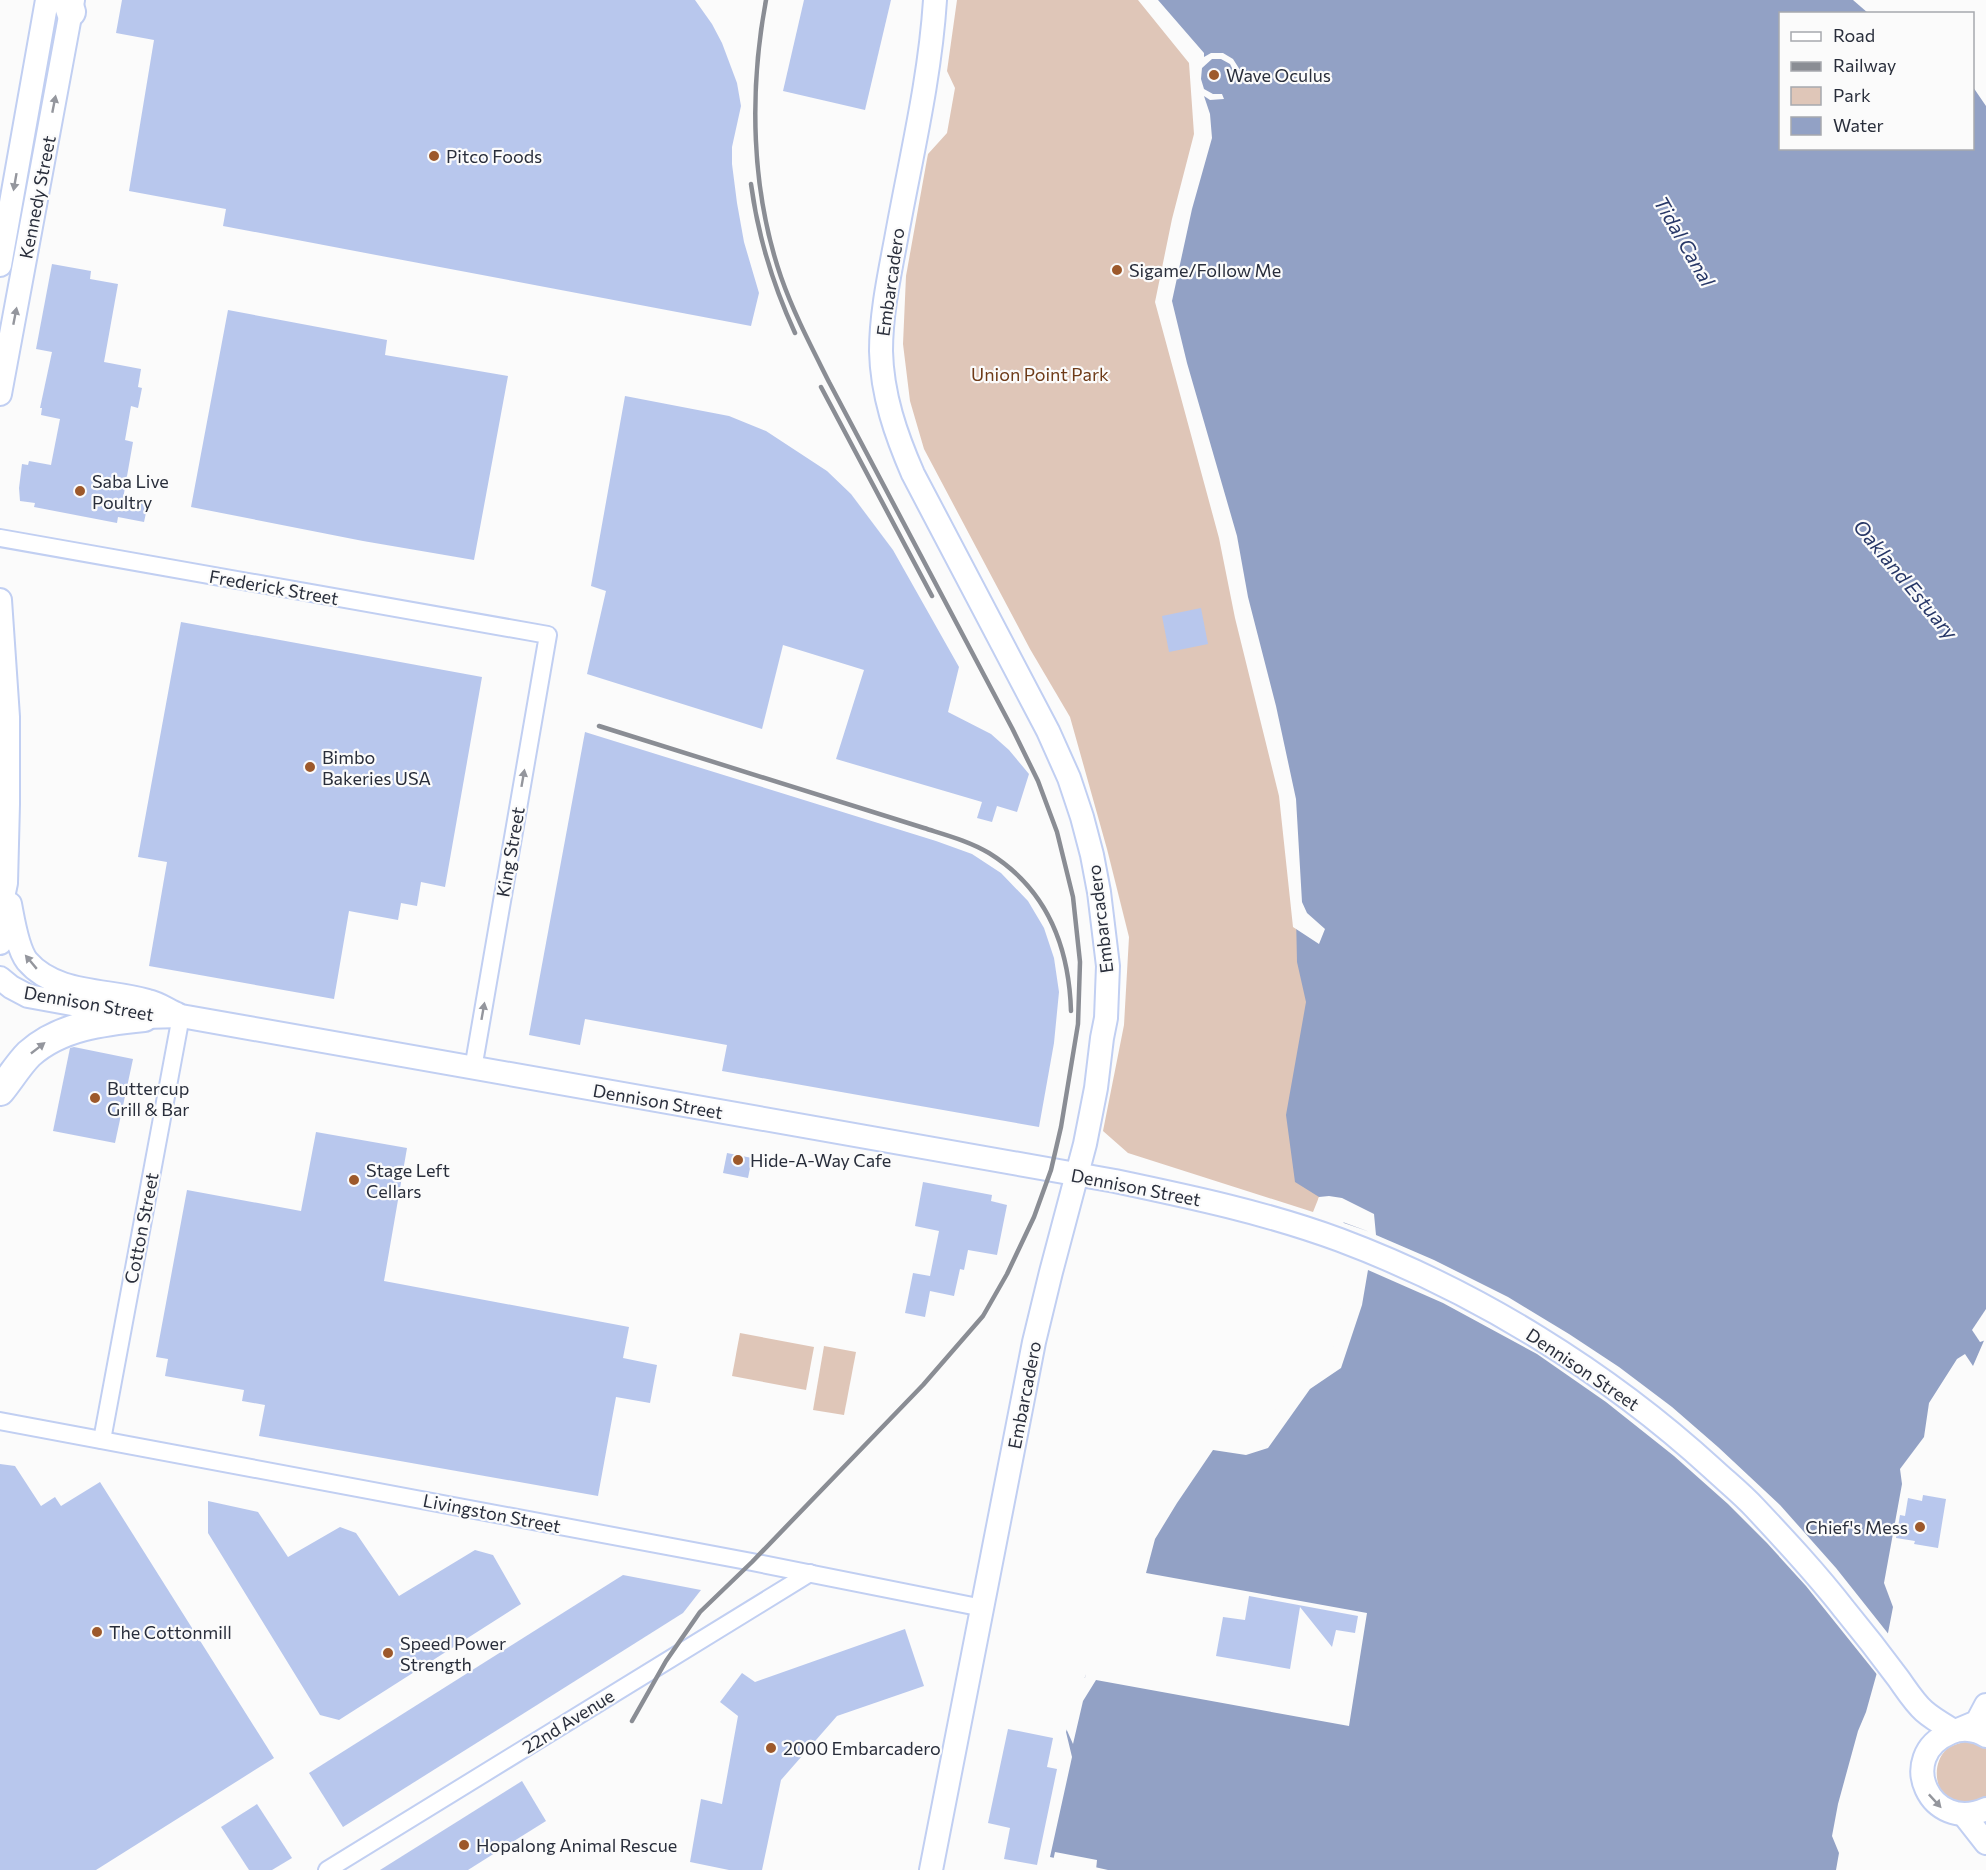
<svg xmlns="http://www.w3.org/2000/svg" width="1986" height="1870" font-family="Commissioner,sans-serif">
  <style>
    .green { fill: #dfc6b8 }
    .water { fill: #92a1c5 }
    .pier { fill: #fbfbfb }
    .building { fill: #b8c7ed }
    .lines { fill: none; stroke-linecap: round; stroke-linejoin: round }
    .street-casing { stroke: #c1cff2; stroke-width: 20 }
    .secondary-casing { stroke: #c1cff2; stroke-width: 26 }
    .highway-casing { stroke: #c1cff2; stroke-width: 32 }
    .street { stroke: #fff; stroke-width: 16 }
    .secondary { stroke: #fff; stroke-width: 22 }
    .highway { stroke: #fff; stroke-width: 28 }
    .rail { stroke: #8a8d94; stroke-width: 4.5 }
    .oneway { fill: #94969d }
    .poi-dot { fill: #9d592b; stroke: #fbfbfb; stroke-width: 2 }
    .labels { text-anchor: middle; dominant-baseline: central; stroke-width: 4.5; stroke-linejoin: round; paint-order: stroke }
    .poi-label { font-size: 18px; fill: #292e3b; stroke: #fbfbfb; text-anchor: start }
    .street-label { font-size: 18px; fill: #292e3b; stroke: #fbfbfb }
    .park-label { font-size: 18px; fill: #6e3b18; stroke: #fbfbfb }
    .water-label { font-size: 20px; font-style: italic; fill: #273767; stroke: #fbfbfb }
  </style>
  <rect width="100%" height="100%" fill="#fbfbfb"/>
  <g class="green">
    <polygon points="957,0 1141,0 1192,62 1337,927 1319,1197 1313,1212 1128,1153 1103,1131 1124,1025 1129,937 1107,849 1070,717 1030,649 924,449 910,401 903,344 906,276 927,159 928,154 947,133 955,88 947,71"/>
    <polygon points="740,1333 814,1347 806,1390 732,1376"/>
    <polygon points="824,1346 856,1352 844,1415 813,1410"/>
    <path d="M 1965,1742 L 1974,1742 L 1986,1747 L 1986,1801 L 1967,1807 C 1960,1804 1951,1801 1946,1796 C 1933,1785 1934,1760 1947,1749 C 1952,1745 1959,1743 1965,1742 Z"/>
  </g>
  <polygon class="water" points="1141,0 1886,0 1899,13 1780,14 1780,148 1972,148 1973,87 1986,106 1986,1336 1973,1366 1965,1354 1957,1359 1929,1403 1924,1437 1900,1469 1902,1484 1884,1583 1893,1607 1888,1633 1866,1712 1858,1731 1838,1804 1832,1836 1839,1853 1836,1870 1108,1870 1050,1857 1072,1757 1066,1732 1077,1698 1141,1530 1206,1438 1256,1440 1336,1353 1353,1256 1340,1210 1295,1182 1286,1115 1306,1002 1297,962 1296,915 1282,795 1222,538 1158,302 1197,134 1192,62"/>
  <g class="pier">
    <polygon points="1138,0 1158,0 1204,53 1204,57 1211,53 1223,53 1233,59 1240,70 1234,72 1230,64 1221,59 1212,59 1202,68 1201,79 1204,89 1213,94 1222,94 1224,99 1210,100 1204,96 1210,114 1212,138 1192,209 1172,301 1187,363 1237,536 1248,597 1276,706 1296,799 1302,902 1307,913 1325,929 1319,944 1293,927 1279,796 1235,618 1219,538 1155,302 1172,219 1194,134 1189,63"/>
    <polygon points="1853,0 1890,0 1902,14 1868,13"/>
    <polygon points="1329,1196 1342,1198 1374,1214 1376,1235 1434,1260 1508,1297 1569,1334 1619,1367 1672,1407 1718,1447 1780,1505 1836,1568 1890,1636 1879,1677 1806,1586 1767,1543 1728,1504 1674,1456 1606,1402 1537,1354 1443,1303 1368,1270 1362,1305 1341,1368 1310,1389 1268,1448 1246,1455 1213,1450 1177,1503 1155,1539 1146,1573 1367,1613 1349,1726 1096,1680 1083,1701 1073,1744 1065,1726 1082,1678 1085,1678 1087,1664 1122,1569 1125,1569 1129,1551 1138,1528 1204,1436 1254,1437 1291,1389 1333,1351 1350,1256 1341,1222 1370,1232 1340,1221 1338,1212 1318,1200 1319,1197"/>
    <polygon points="1986,1309 1986,1340 1980,1342 1972,1330"/>
    <polygon points="1055,1852 1097,1860 1096,1870 1053,1861"/>
  </g>
  <g class="building">
    <polygon points="122,0 695,0 712,24 722,43 737,83 741,106 732,147 732,164 737,203 744,242 759,293 751,326 223,226 226,209 129,191 154,40 116,33"/>
    <polygon points="804,0 891,0 865,110 783,91"/>
    <polygon points="52,264 91,271 90,279 118,284 104,362 141,369 138,387 142,388 138,408 131,406 125,440 133,442 123,499 148,504 144,522 118,517 117,523 34,507 35,503 20,501 19,488 22,464 28,465 29,461 51,465 60,419 41,415 42,408 40,408 52,352 36,349"/>
    <polygon points="228,310 387,340 385,355 508,376 474,560 363,541 191,507"/>
    <polygon points="625,396 729,416 766,431 827,471 851,494 893,550 959,667 948,712 991,734 1009,750 1029,774 1017,812 997,806 992,822 977,818 982,802 836,759 864,670 783,645 762,729 587,674 606,591 591,586"/>
    <polygon points="1201,608 1208,644 1169,652 1162,616"/>
    <polygon points="181,622 482,677 445,887 421,882 417,906 401,903 398,920 349,911 334,999 149,966 167,862 138,857"/>
    <polygon points="585,732 936,841 972,854 1001,873 1028,901 1044,928 1054,958 1059,992 1054,1043 1039,1127 722,1071 727,1045 585,1019 580,1045 529,1035"/>
    <polygon points="74,1047 133,1059 115,1143 53,1131 70,1048"/>
    <polygon points="316,1132 407,1148 384,1281 629,1327 623,1358 657,1365 650,1403 616,1397 598,1496 259,1436 265,1405 242,1401 244,1390 165,1376 168,1359 156,1357 187,1190 301,1211"/>
    <polygon points="727,1153 752,1158 748,1178 723,1173"/>
    <polygon points="923,1182 992,1195 991,1201 1007,1205 997,1255 968,1250 964,1270 960,1269 954,1296 930,1291 925,1317 905,1313 913,1273 930,1276 939,1231 915,1226"/>
    <polygon points="0,1464 15,1466 41,1506 55,1497 61,1506 100,1482 274,1758 96,1870 0,1870"/>
    <polygon points="1923,1495 1946,1499 1938,1548 1914,1544 1915,1541 1896,1538 1900,1515 1905,1516 1908,1498 1922,1501"/>
    <polygon points="208,1501 258,1512 288,1557 340,1527 356,1533 399,1596 475,1550 493,1555 521,1604 339,1720 320,1715 208,1533"/>
    <polygon points="623,1575 701,1590 683,1613 343,1827 309,1773"/>
    <polygon points="1249,1596 1358,1616 1355,1633 1336,1630 1332,1647 1300,1607 1290,1669 1216,1656 1223,1617 1245,1620"/>
    <polygon points="905,1629 924,1686 837,1716 781,1780 762,1870 729,1870 690,1862 701,1799 722,1804 738,1716 720,1702 742,1673 755,1682"/>
    <polygon points="1008,1729 1053,1738 1047,1767 1057,1769 1037,1865 1004,1859 1010,1828 988,1823"/>
    <polygon points="522,1781 546,1821 468,1870 380,1870"/>
    <polygon points="257,1804 292,1858 272,1870 249,1870 221,1827"/>
  </g>
  <g class="lines">
    <defs>
      <g id="street">
        <polyline points="0,538 548,635 473,1069"/>
        <polyline points="0,1421 752,1562 983,1608"/>
        <polyline points="102,1440 181,1016"/>
        <polyline points="327,1870 810,1573"/>
      </g>
      <g id="secondary">
        <polyline points="0,265 47,0"/>
        <polyline points="0,394 73,0"/>
        <polyline points="0,600 8,717 8,804 6,883 2,902 0,943"/>
        <path d="M 10,904 C 13,919 17,948 27,961 C 56,995 108,989 148,1001 C 158,1003 168,1010 177,1014"/>
        <path d="M 0,978 L 11,987 L 28,996 L 144,1017 L 181,1016 L 1115,1181 C 1191,1197 1267,1213 1340,1240 C 1476,1291 1607,1372 1713,1469 C 1727,1482 1742,1494 1755,1508 C 1786,1541 1816,1573 1844,1609 C 1863,1632 1881,1655 1898,1678 C 1906,1689 1914,1702 1924,1711 C 1933,1719 1944,1725 1954,1731"/>
        <polyline points="1958,1730 1977,1722 1986,1705"/>
        <path d="M 1986,1736 C 1976,1729 1961,1728 1950,1733 C 1895,1756 1930,1834 1986,1809"/>
        <polyline points="1964,1815 1986,1843"/>
        <path d="M 931,1870 L 1034,1342 L 1051,1272 L 1085,1144 L 1096,1088 L 1102,1038 L 1106,1018 L 1108,966 L 1099,892 L 1092,855 L 1082,817 L 1069,778 L 1048,731 L 913,474 C 896,435 882,395 881,351 C 881,312 890,272 897,234 C 911,157 930,79 935,0"/>
      </g>
      <g id="highway">
        <polyline points="67,0 71,12"/>
        <path d="M 0,1091 C 10,1079 18,1065 29,1054 C 60,1026 104,1021 144,1017"/>
      </g>
    </defs>
    <use href="#street" class="street-casing"/>
    <use href="#secondary" class="secondary-casing"/>
    <use href="#highway" class="highway-casing"/>
    <use href="#street" class="street"/>
    <use href="#secondary" class="secondary"/>
    <use href="#highway" class="highway"/>
    <g class="rail">
      <path d="M 751,184 C 758,237 773,285 795,333"/>
      <polyline points="821,387 932,596"/>
      <path d="M 599,726 L 924,828 C 946,835 969,841 989,853 C 1047,889 1069,945 1071,1011"/>
      <path d="M 632,1721 L 666,1661 L 700,1612 L 752,1562 L 923,1385 L 983,1316 L 1007,1274 L 1034,1217 L 1051,1170 L 1061,1127 L 1078,1024 L 1080,962 L 1073,897 L 1057,832 L 1038,781 L 1012,728 L 829,382 C 812,348 794,314 781,277 C 751,190 749,91 766,0"/>
    </g>
  </g>
  <defs><path id="oneway-solid" d="M-6-.8H1V-3.2L6.5 0L1 3.2V.8H-6Z" transform="scale(1.5)"/></defs>
  <g class="oneway">
    <use href="#oneway-solid" transform="translate(54 104) rotate(-79)"/>
    <use href="#oneway-solid" transform="translate(15 182) rotate(100)"/>
    <use href="#oneway-solid" transform="translate(15 316) rotate(-79)"/>
    <use href="#oneway-solid" transform="translate(523 778) rotate(-80)"/>
    <use href="#oneway-solid" transform="translate(31 962) rotate(-130)"/>
    <use href="#oneway-solid" transform="translate(483 1011) rotate(-80)"/>
    <use href="#oneway-solid" transform="translate(38 1048) rotate(-38)"/>
    <use href="#oneway-solid" transform="translate(1935 1801) rotate(47)"/>
  </g>
  <g class="poi-dot">
    <circle cx="1214" cy="75" r="6"/>
    <circle cx="434" cy="156" r="6"/>
    <circle cx="1117" cy="270" r="6"/>
    <circle cx="80" cy="491" r="6"/>
    <circle cx="310" cy="767" r="6"/>
    <circle cx="95" cy="1098" r="6"/>
    <circle cx="738" cy="1160" r="6"/>
    <circle cx="354" cy="1180" r="6"/>
    <circle cx="1920" cy="1527" r="6"/>
    <circle cx="97" cy="1632" r="6"/>
    <circle cx="388" cy="1653" r="6"/>
    <circle cx="771" cy="1748" r="6"/>
    <circle cx="464" cy="1845" r="6"/>
  </g>
  <g class="labels">
    <g class="poi-label">
      <text x="1226" y="75">Wave Oculus</text>
      <text x="446" y="156">Pitco Foods</text>
      <text x="1129" y="270">Sigame/Follow Me</text>
      <text x="92" y="481">Saba Live<tspan x="92" dy="21">Poultry</tspan></text>
      <text x="322" y="757">Bimbo<tspan x="322" dy="21">Bakeries USA</tspan></text>
      <text x="107" y="1088">Buttercup<tspan x="107" dy="21">Grill &amp; Bar</tspan></text>
      <text x="750" y="1160">Hide-A-Way Cafe</text>
      <text x="366" y="1170">Stage Left<tspan x="366" dy="21">Cellars</tspan></text>
      <text x="1908" y="1527" text-anchor="end">Chief's Mess</text>
      <text x="109" y="1632">The Cottonmill</text>
      <text x="400" y="1643">Speed Power<tspan x="400" dy="21">Strength</tspan></text>
      <text x="783" y="1748">2000 Embarcadero</text>
      <text x="476" y="1845">Hopalong Animal Rescue</text>
    </g>
    <g class="street-label">
      <text transform="translate(37 197) rotate(-79)">Kennedy Street</text>
      <text transform="translate(890 282) rotate(-82)">Embarcadero</text>
      <text transform="translate(274 587) rotate(10)">Frederick Street</text>
      <text transform="translate(510 852) rotate(-80)">King Street</text>
      <text transform="translate(1100 919) rotate(-97)">Embarcadero</text>
      <text transform="translate(89 1003) rotate(10)">Dennison Street</text>
      <text transform="translate(658 1101) rotate(10)">Dennison Street</text>
      <text transform="translate(1136 1187) rotate(11)">Dennison Street</text>
      <text transform="translate(141 1228) rotate(-79)">Cotton Street</text>
      <text transform="translate(1583 1369) rotate(34)">Dennison Street</text>
      <text transform="translate(1024 1395) rotate(-79)">Embarcadero</text>
      <text transform="translate(492 1513) rotate(11)">Livingston Street</text>
      <text transform="translate(568 1721) rotate(-32)">22nd Avenue</text>
    </g>
    <g class="park-label">
      <text x="1040" y="374">Union Point Park</text>
    </g>
    <g class="water-label">
      <text transform="translate(1685 241) rotate(60)">Tidal Canal</text>
      <text transform="translate(1906 579) rotate(50)">Oakland Estuary</text>
    </g>
  </g>
  <rect x="1779" y="12" width="195" height="138" fill="#fbfbfb" stroke="#a7a9ae" stroke-width="1.5"/>
  <rect x="1791" y="32" width="30" height="9" fill="#ffffff" stroke="#a7a9ae" stroke-width="1.5"/>
  <text x="1833" y="42" font-size="18" fill="#292e3b">Road</text>
  <rect x="1791" y="62" width="30" height="9" fill="#8a8d94" stroke="#a7a9ae" stroke-width="1.5"/>
  <text x="1833" y="72" font-size="18" fill="#292e3b">Railway</text>
  <rect x="1791" y="87" width="30" height="18" fill="#dfc6b8" stroke="#a7a9ae" stroke-width="1.5"/>
  <text x="1833" y="102" font-size="18" fill="#292e3b">Park</text>
  <rect x="1791" y="117" width="30" height="18" fill="#92a1c5" stroke="#a7a9ae" stroke-width="1.5"/>
  <text x="1833" y="132" font-size="18" fill="#292e3b">Water</text>
</svg>
